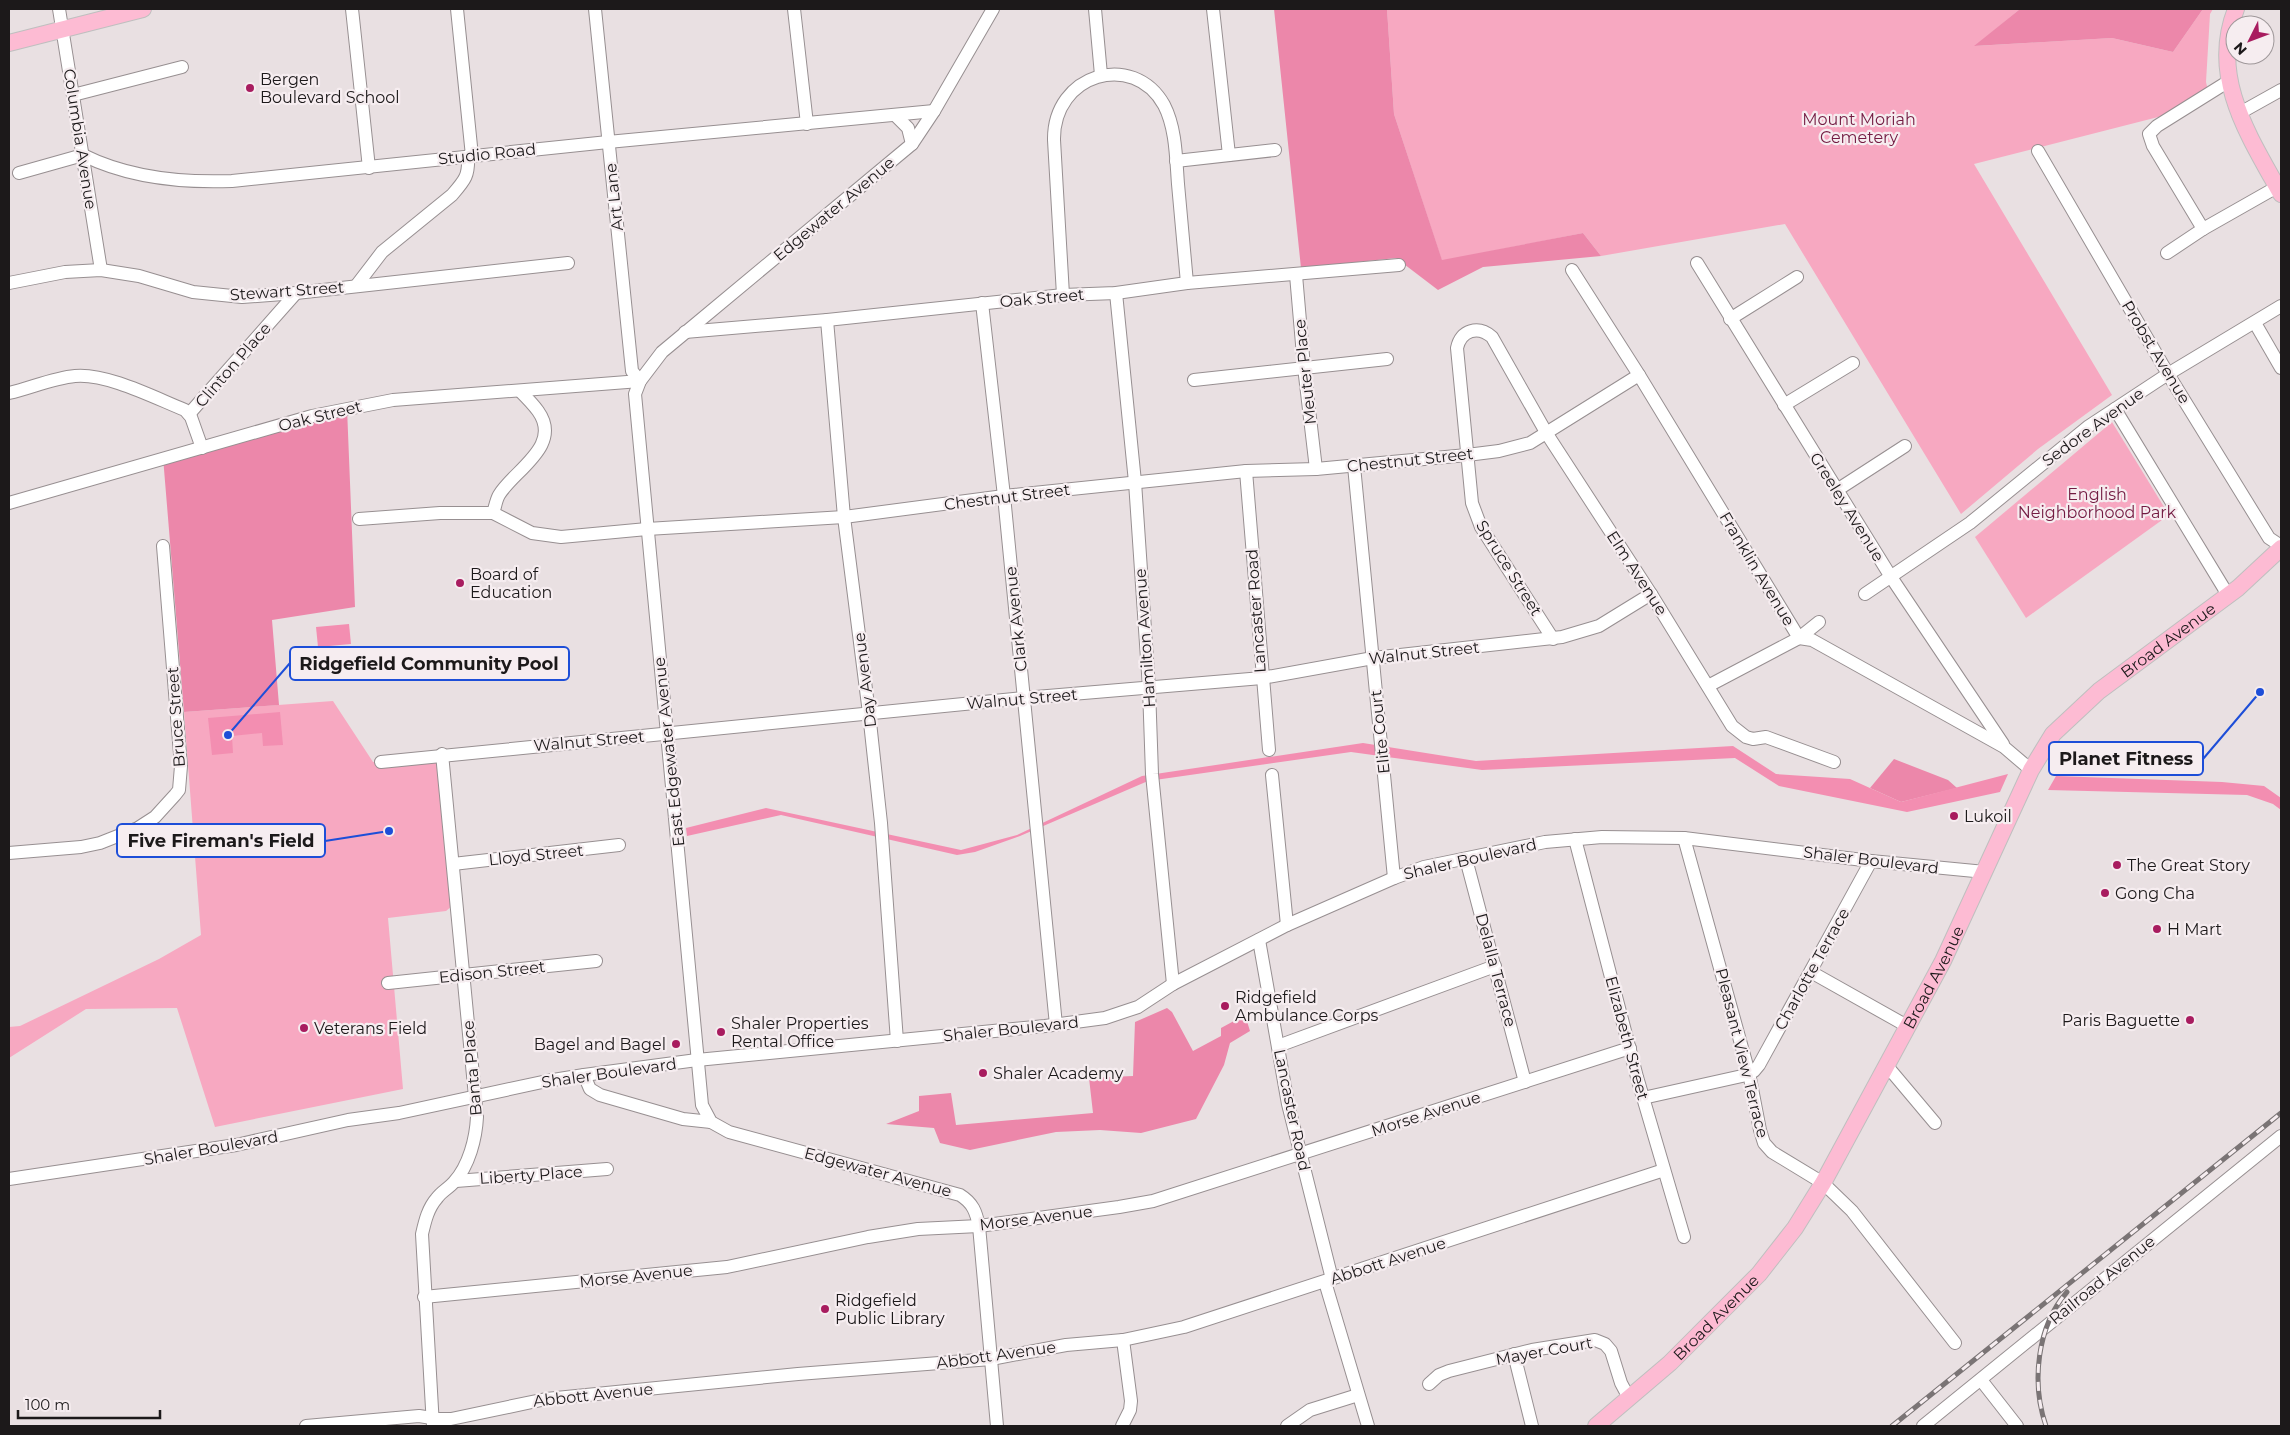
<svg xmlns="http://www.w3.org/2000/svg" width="2290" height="1435" font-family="Montserrat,sans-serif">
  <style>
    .green { fill: #f7a8c1 }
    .forest { fill: #ec87aa }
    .water { fill: #f38eb1 }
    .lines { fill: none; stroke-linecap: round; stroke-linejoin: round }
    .minor-casing { stroke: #978f91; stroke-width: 14 }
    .major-casing { stroke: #bfbfbf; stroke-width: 18 }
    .minor { stroke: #fff; stroke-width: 12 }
    .major { stroke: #fdbbd3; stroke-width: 16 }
    .rail-casing { stroke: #7a7475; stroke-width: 5 }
    .rail { stroke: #f6edf0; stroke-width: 3; stroke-dasharray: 9; stroke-linecap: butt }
    .poi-dot { fill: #a81c5f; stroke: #f6edf0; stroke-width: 2 }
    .labels { text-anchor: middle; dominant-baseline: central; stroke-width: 4.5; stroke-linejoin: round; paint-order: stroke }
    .poi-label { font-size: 16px; fill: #1c191a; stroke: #f6edf0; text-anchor: start }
    .park-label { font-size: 16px; fill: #731b42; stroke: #f6edf0 }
    .street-label { font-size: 16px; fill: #1c191a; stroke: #f6edf0 }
    .leader { fill: none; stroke: #1d4ed8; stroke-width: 2 }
    .callout-dot { fill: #1d4ed8; stroke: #f6edf0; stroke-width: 2 }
    .callout { fill: #f6edf0; stroke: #1d4ed8; stroke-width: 2 }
    .callout-label { font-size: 18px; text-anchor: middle; font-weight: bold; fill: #1c191a }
  </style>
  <rect width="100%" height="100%" fill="#e9e0e2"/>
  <g class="green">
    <polygon points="1387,9 2020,9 1975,46 2112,38 2173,52 2203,9 2213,9 2210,14 2206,82 2208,91 2166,115 1974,164 2112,395 2038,449 1961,514 1785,224 1601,256 1583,233 1442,261 1394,114"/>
    <polygon points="2112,422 2169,515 2026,618 1975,537"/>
    <polygon points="333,701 373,762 442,754 458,901 446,911 388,918 403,1089 215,1127 177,1008 86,1009 9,1058 9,1027 20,1026 159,959 201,935 184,712"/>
  </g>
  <g class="forest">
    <polygon points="1274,9 1387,9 1394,114 1442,260 1583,233 1601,256 1483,267 1438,290 1396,258 1301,268"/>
    <polygon points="2020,9 2203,9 2173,52 2112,38 1974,46"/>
    <polygon points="347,408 355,607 272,620 279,705 184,712 163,457"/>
    <polygon points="1894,759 1948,780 1957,788 1901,802 1870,788"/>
    <polygon points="1167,1008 1172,1012 1193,1051 1221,1036 1221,1028 1245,1015 1250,1031 1230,1043 1224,1065 1196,1119 1141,1133 1100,1130 1056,1132 970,1150 940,1143 934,1128 886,1124 919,1111 919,1096 951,1093 956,1125 1093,1113 1089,1078 1133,1076 1135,1022"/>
  </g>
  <g class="water">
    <polygon points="349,624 351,644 318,647 316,627"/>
    <polygon points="280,712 283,745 263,746 262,733 232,736 233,753 212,755 208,718"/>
    <polygon points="1363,743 1476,761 1733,746 1776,774 1850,779 1901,802 2008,774 2000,792 1907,812 1779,786 1735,758 1482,770 1351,752 1148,781 1020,836 975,852 957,855 781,815 687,836 686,828 766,808 961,850 1017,835 1142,776"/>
    <polygon points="2056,776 2222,782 2264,786 2281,798 2281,810 2273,804 2247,795 2048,790"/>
  </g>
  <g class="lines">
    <defs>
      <g id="minor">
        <polyline points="59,9 101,270"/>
        <polyline points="352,9 369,168"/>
        <polyline points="457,9 472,156"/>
        <polyline points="595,9 632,371 640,381"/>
        <polyline points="794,9 807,124"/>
        <path d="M 993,9 L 934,111 L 912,144 L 662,352 L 640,381 L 635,394 L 702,1105 L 711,1122 L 729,1132 L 960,1195 C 973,1203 976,1212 979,1226 L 997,1426"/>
        <polyline points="1095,9 1101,75"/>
        <polyline points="1213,9 1229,155"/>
        <polyline points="73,95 182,67"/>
        <polyline points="2238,114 2281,90"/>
        <polyline points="896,116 908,128 912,144"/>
        <polyline points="2038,151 2168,374 2269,538 2281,546"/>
        <polyline points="1176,161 1275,150"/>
        <path d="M 19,173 L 83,155 C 129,178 180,183 232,181 L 608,142 L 934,111"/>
        <polyline points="2203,229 2153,146 2149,134 2157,126 2229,81"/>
        <polyline points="2167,253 2203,229 2277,187"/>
        <polyline points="1697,263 1891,577 2003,744"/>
        <polyline points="1572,270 1639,375 1799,638 1812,640 2004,747 2031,770"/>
        <polyline points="1296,275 1304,367 1316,469"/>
        <polyline points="9,283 65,272 101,270 139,276 193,292 242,297 296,293 568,263"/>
        <path d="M 356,286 L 382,252 L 452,195 C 465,180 469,176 468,156"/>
        <polyline points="1116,293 1135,482 1149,688 1152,774 1173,984"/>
        <path d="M 1063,295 L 1054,140 C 1053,74 1133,50 1164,105 C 1176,128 1176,158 1178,184 C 1181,217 1184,250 1187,283"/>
        <polyline points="982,303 1004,496 1056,1025"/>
        <polyline points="1730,319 1797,277"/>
        <polyline points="827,320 844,517 869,713 881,823 897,1041"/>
        <polyline points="2255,323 2281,368"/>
        <polyline points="685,332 827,320 1063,295 1116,293 1187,283 1399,265"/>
        <polyline points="1194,380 1387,359"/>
        <path d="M 9,393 C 31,388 53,378 75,376 C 107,373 155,398 185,410 L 191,417 L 202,448"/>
        <polyline points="1784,405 1853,363"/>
        <polyline points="2115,409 2228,595"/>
        <polyline points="189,414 296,293"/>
        <polyline points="1354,466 1394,878"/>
        <polyline points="1246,471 1269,750"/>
        <polyline points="1837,490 1905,446"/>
        <polyline points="9,503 312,416 393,400 640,381"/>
        <path d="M 493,513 C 495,508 496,500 499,495 C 514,470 563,446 538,411 C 533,404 526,397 520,391"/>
        <polyline points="359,519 440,513 493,513 532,533 561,537 647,529 844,517 1004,496 1246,471 1316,469 1467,455 1499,451 1530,443 1639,375"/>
        <polyline points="1865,594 1970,523 2089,426 2168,374 2281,306"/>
        <path d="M 1553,639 L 1481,527 L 1472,503 L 1457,348 C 1461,330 1478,325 1492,337 L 1547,434 L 1651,594 L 1732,726 L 1746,737 L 1753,739 L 1766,737 L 1834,762"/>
        <polyline points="1708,686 1799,638 1819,622"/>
        <polyline points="381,762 1024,698 1262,678 1373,658 1562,637 1599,626 1651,594"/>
        <polyline points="1272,775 1287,925"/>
        <polyline points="1684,838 1749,1073 1760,1130 1764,1143 1772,1152 1823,1183 1852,1211 1955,1343"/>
        <polyline points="1575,839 1637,1077 1684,1237"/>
        <polyline points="9,853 81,847 100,843 138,828 155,817 175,795 179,790 181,766 163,546"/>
        <polyline points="1466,859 1525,1082"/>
        <polyline points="453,864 619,845"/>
        <polyline points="1259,940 1288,1104 1332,1279"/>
        <polyline points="1811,972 1907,1026"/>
        <polyline points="388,983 596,961"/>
        <polyline points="1278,1046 1495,966"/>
        <polyline points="1887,1066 1935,1123"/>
        <polyline points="584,1075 590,1089 600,1095 683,1119 711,1122"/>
        <polyline points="1643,1098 1742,1076 1754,1071 1759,1065 1871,861"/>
        <polyline points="9,1179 236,1145 348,1120 399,1113 547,1081 584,1075 697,1060 1045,1026 1105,1018 1138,1007 1173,984 1287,925 1394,878 1424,867 1545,842 1602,837 1684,838 1871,861 1985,872"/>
        <polyline points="456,1181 607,1169"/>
        <polyline points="1325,1282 1368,1426"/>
        <polyline points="424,1297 727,1267 868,1237 918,1229 979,1226 1119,1207 1153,1201 1630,1048"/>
        <polyline points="1514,1354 1532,1426"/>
        <polyline points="1981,1380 2017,1426"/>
        <polyline points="1429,1384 1439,1375 1449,1371 1532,1350 1595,1340 1605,1344 1611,1351 1621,1383 1629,1398"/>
        <polyline points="306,1426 419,1416 438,1419 451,1419 546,1399 798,1374 991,1359 1066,1345 1123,1340 1184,1327 1664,1170"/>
        <path d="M 433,1426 L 422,1234 C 425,1221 428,1208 437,1198 C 441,1192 449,1188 454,1182 C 469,1166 476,1138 477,1117 L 442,754"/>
        <polyline points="1122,1426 1130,1410 1131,1401 1123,1340"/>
        <polyline points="1287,1426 1310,1410 1358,1395"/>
        <polyline points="1923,1426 2281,1136"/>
      </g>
      <g id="major">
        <path d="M 2236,9 C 2209,77 2249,136 2281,194"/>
        <polyline points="9,43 143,9"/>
        <path id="s1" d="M 1596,1426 L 1670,1363 L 1759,1274 L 1795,1228 L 1823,1183 L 1943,961 L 2031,770 L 2053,734 L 2099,691 L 2238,588 L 2281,548"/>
      </g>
    </defs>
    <use href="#minor" class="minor-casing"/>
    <use href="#major" class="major-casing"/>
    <use href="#minor" class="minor"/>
    <use href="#major" class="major"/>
    <defs>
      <g id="rail">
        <polyline points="1892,1426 2281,1113"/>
        <path d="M 2046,1426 C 2031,1383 2037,1326 2067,1292"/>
      </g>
    </defs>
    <use href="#rail" class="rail-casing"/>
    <use href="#rail" class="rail"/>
  </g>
  <g class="poi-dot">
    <circle cx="250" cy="88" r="5"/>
    <circle cx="460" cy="583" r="5"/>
    <circle cx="1954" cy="816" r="5"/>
    <circle cx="2117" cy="865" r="5"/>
    <circle cx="2105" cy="893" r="5"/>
    <circle cx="2157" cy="929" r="5"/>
    <circle cx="1225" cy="1006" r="5"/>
    <circle cx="2190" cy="1020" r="5"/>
    <circle cx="304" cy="1028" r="5"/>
    <circle cx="721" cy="1032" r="5"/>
    <circle cx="676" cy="1044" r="5"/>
    <circle cx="983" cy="1073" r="5"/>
    <circle cx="825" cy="1309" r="5"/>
  </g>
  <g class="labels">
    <g class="poi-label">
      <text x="260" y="79">Bergen<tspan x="260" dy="18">Boulevard School</tspan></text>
      <text x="470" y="574">Board of<tspan x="470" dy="18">Education</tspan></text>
      <text x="1964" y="816">Lukoil</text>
      <text x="2127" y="865">The Great Story</text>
      <text x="2115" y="893">Gong Cha</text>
      <text x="2167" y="929">H Mart</text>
      <text x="1235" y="997">Ridgefield<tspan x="1235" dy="18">Ambulance Corps</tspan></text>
      <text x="2180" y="1020" text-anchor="end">Paris Baguette</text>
      <text x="731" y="1023">Shaler Properties<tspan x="731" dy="18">Rental Office</tspan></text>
      <text x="314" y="1028">Veterans Field</text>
      <text x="666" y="1044" text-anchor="end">Bagel and Bagel</text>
      <text x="993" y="1073">Shaler Academy</text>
      <text x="835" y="1300">Ridgefield<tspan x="835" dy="18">Public Library</tspan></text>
    </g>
    <g class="park-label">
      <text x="1859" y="119">Mount Moriah<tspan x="1859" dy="18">Cemetery</tspan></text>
      <text x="2097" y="494">English<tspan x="2097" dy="18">Neighborhood Park</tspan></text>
    </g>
    <g class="street-label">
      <text transform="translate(80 139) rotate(81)">Columbia Avenue</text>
      <text transform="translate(487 154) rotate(-6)">Studio Road</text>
      <text transform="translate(614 197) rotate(-96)">Art Lane</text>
      <text transform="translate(834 209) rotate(-40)">Edgewater Avenue</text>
      <text transform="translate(287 291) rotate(-4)">Stewart Street</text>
      <text transform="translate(1042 298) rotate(-5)">Oak Street</text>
      <text transform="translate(2156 352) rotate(59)">Probst Avenue</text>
      <text transform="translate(233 365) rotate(-49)">Clinton Place</text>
      <text transform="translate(1305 372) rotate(-96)">Meuter Place</text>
      <text transform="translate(320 416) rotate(-14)">Oak Street</text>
      <text transform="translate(2093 427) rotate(-36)">Sedore Avenue</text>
      <text transform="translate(1410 460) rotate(-6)">Chestnut Street</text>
      <text transform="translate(1007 497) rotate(-7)">Chestnut Street</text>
      <text transform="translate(1847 507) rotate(58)">Greeley Avenue</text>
      <text transform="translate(1509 568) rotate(58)">Spruce Street</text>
      <text transform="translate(1757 569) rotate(59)">Franklin Avenue</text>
      <text transform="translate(1637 573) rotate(57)">Elm Avenue</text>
      <text transform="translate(1256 611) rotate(-94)">Lancaster Road</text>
      <text transform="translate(1016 619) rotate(-96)">Clark Avenue</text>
      <text transform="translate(1145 638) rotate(-94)">Hamilton Avenue</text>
      <text stroke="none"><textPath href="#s1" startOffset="988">Broad Avenue</textPath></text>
      <text transform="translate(1424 653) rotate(-6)">Walnut Street</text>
      <text transform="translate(865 680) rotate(-97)">Day Avenue</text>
      <text transform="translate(1022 699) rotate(-5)">Walnut Street</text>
      <text transform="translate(176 717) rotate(-94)">Bruce Street</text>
      <text transform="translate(1380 732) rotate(-96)">Elite Court</text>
      <text transform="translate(589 741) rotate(-5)">Walnut Street</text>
      <text transform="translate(669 752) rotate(-96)">East Edgewater Avenue</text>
      <text transform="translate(536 855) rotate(-6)">Lloyd Street</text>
      <text transform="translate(1470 859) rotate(-13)">Shaler Boulevard</text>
      <text transform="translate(1871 860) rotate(7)">Shaler Boulevard</text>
      <text transform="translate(1812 969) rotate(-61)">Charlotte Terrace</text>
      <text transform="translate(1496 970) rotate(75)">Delalla Terrace</text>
      <text transform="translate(492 972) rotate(-6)">Edison Street</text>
      <text stroke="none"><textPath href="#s1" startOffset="568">Broad Avenue</textPath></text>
      <text transform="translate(1011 1029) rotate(-6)">Shaler Boulevard</text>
      <text transform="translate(1627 1038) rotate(75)">Elizabeth Street</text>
      <text transform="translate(1742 1053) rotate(76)">Pleasant View Terrace</text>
      <text transform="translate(472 1068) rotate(-95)">Banta Place</text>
      <text transform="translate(609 1073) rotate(-8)">Shaler Boulevard</text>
      <text transform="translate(1292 1110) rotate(78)">Lancaster Road</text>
      <text transform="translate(1426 1114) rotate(-18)">Morse Avenue</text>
      <text transform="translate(211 1148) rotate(-10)">Shaler Boulevard</text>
      <text transform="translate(878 1172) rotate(15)">Edgewater Avenue</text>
      <text transform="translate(531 1175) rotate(-4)">Liberty Place</text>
      <text transform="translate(1036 1218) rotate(-7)">Morse Avenue</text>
      <text transform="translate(1388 1261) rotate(-18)">Abbott Avenue</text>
      <text transform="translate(636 1276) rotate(-6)">Morse Avenue</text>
      <text transform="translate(2102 1280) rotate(-39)">Railroad Avenue</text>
      <text stroke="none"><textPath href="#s1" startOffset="162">Broad Avenue</textPath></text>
      <text transform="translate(1544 1351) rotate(-10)">Mayer Court</text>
      <text transform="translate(996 1355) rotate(-8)">Abbott Avenue</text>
      <text transform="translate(593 1395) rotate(-6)">Abbott Avenue</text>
    </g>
  </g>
  <path class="leader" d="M228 735L290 663M2260 692L2203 759M389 831L325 841"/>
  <g class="callout-dot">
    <circle cx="228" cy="735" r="5"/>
    <circle cx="2260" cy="692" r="5"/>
    <circle cx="389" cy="831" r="5"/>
  </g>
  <g class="callout">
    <rect x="290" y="647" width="279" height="33" rx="5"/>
    <rect x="2049" y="742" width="154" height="33" rx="5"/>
    <rect x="117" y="824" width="208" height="33" rx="5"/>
  </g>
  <g class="callout-label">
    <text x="429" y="670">Ridgefield Community Pool</text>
    <text x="2126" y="765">Planet Fitness</text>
    <text x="221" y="847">Five Fireman's Field</text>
  </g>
  <rect width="2290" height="1435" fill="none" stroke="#1c191a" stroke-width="20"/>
  <g transform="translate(2250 40) rotate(228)"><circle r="24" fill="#f6edf0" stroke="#9f989a"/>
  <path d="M0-4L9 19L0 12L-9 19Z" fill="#a81c5f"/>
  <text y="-8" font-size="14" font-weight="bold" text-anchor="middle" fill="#1c191a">N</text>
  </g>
  <path d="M18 1410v8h142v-8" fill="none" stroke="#1c191a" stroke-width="2.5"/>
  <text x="25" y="1410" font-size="15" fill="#1c191a" stroke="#f6edf0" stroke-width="4" paint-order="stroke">100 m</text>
</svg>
